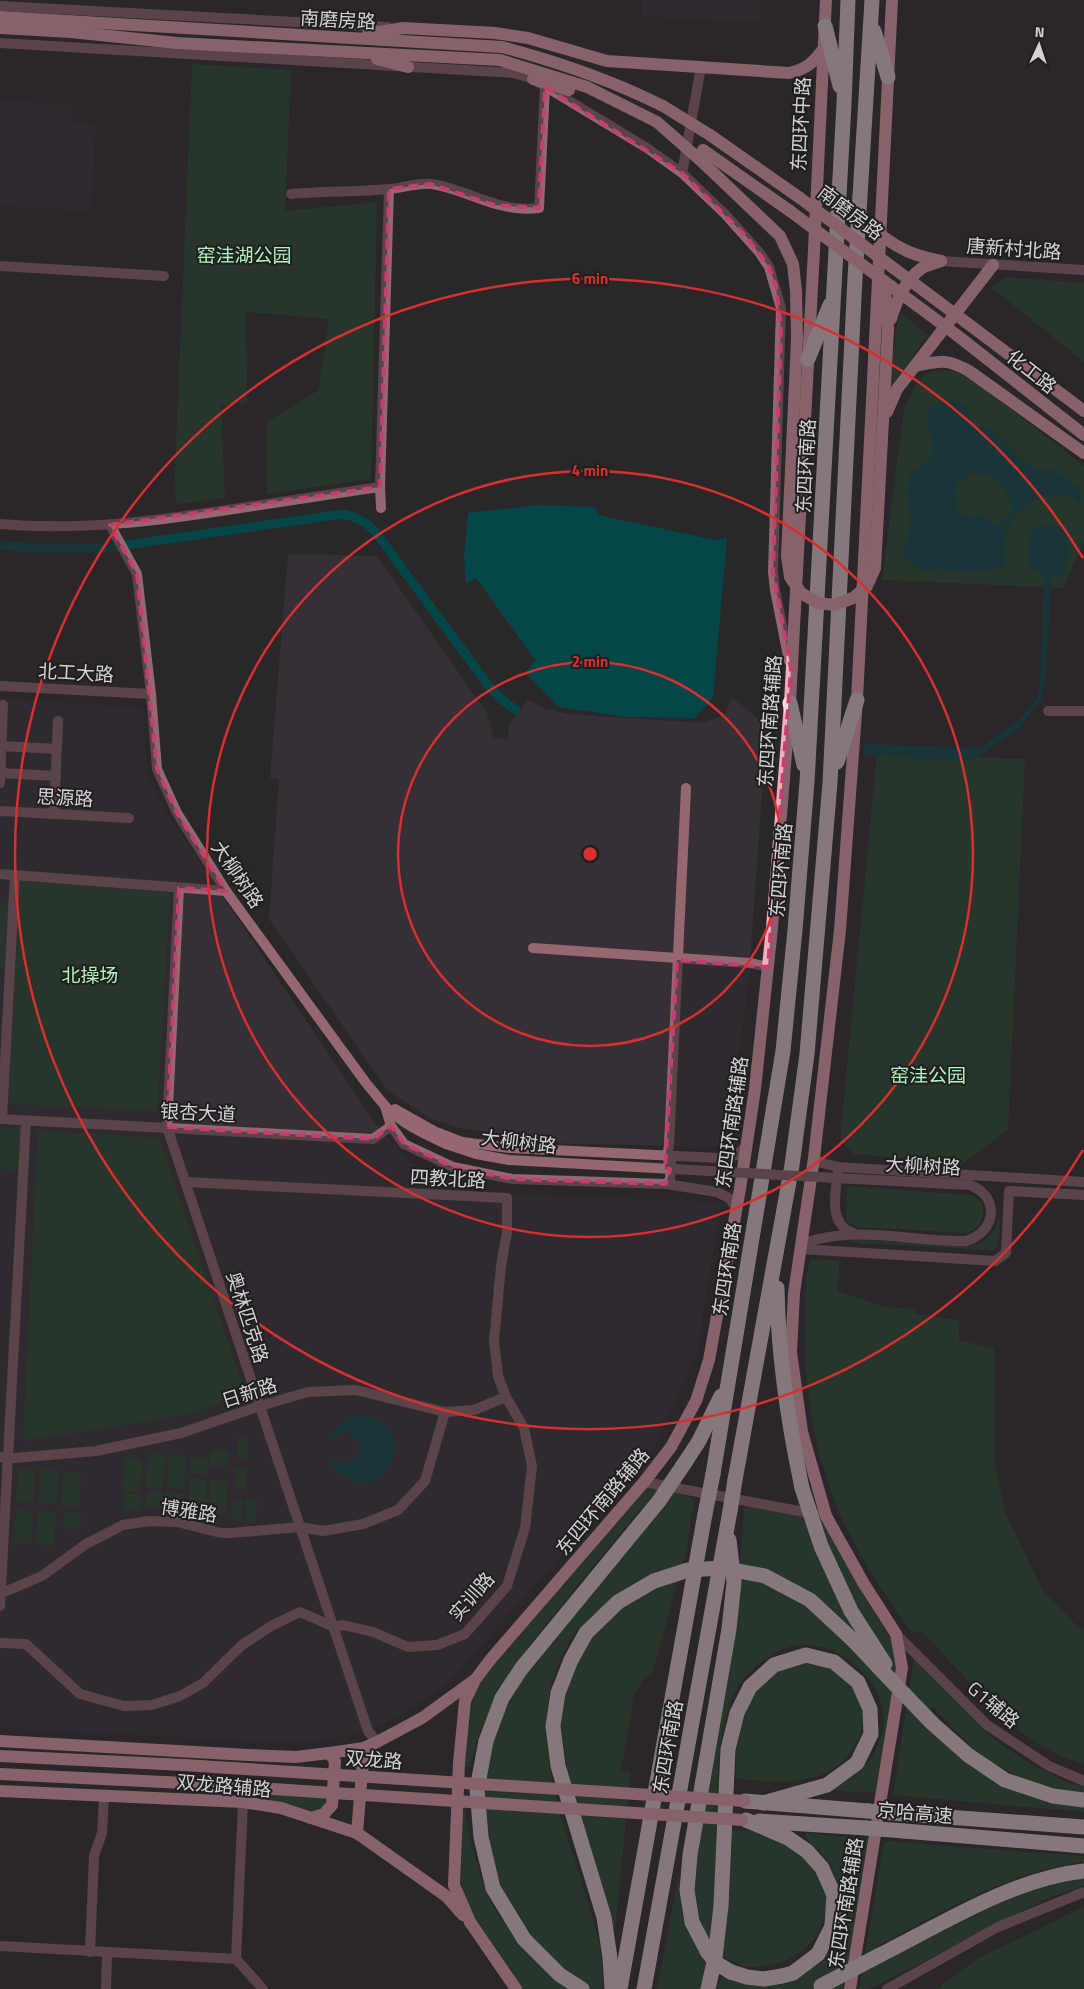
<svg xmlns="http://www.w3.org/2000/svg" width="1084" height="1989" font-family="'Titillium Web','Noto Sans SC',sans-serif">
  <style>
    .built { fill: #362f36 }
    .green { fill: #24482b }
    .water { fill: #054748; fill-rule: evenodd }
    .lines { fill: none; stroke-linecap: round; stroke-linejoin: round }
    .canal { stroke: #054748; stroke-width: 9 }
    .minor { stroke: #956770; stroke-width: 10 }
    .major { stroke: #f8acbb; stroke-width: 12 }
    .highway { stroke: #f4dce1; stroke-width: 15 }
    .minor-bridge { stroke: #956770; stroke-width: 10 }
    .major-bridge { stroke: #f8acbb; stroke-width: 12 }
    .highway-bridge { stroke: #f4dce1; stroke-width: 15 }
    .marked { fill: none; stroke: #c63d73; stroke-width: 4; stroke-dasharray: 10 6; stroke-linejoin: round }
    .ring { fill: none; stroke: #d63031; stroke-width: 2.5 }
    .labels { text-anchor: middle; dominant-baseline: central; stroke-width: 4; stroke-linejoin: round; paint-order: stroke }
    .street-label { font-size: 19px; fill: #d4d2d4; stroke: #201e20 }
    .park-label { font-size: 19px; fill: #aff4ba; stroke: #201e20 }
    .centre { fill: #d63031; stroke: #201e20; stroke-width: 2.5 }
    .ring-label { font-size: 15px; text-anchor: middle; font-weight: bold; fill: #d63031; stroke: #201e20; stroke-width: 4; stroke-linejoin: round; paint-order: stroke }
  </style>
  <rect width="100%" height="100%" fill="#2a2729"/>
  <g class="built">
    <polygon points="642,0 760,0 759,23 641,16"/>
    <polygon points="0,101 73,105 72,123 96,124 91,211 0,206"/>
    <polygon points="288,554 377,556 487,713 493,737 507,740 510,723 528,700 544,708 568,714 703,723 724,715 732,697 767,726 748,987 726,1146 567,1144 459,1128 429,1118 387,1090 269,919 279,779 270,778"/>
    <polygon points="0,698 143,708 147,772 168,815 377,1126 411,1163 477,1193 721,1202 697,1353 651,1455 449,1681 416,1706 368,1731 326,1740 280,1742 0,1728"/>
  </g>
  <g class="green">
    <polygon points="192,64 291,70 285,211 377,202 371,479 267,494 267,422 319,390 329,319 246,312 247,403 221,406 225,498 177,504 174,491"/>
    <polygon points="1005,277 1084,283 1084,362 992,288"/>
    <polygon points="901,313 927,335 889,390 896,328"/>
    <polygon points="950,370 969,376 1084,466 1084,542 1063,588 882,580 904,408 919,379 934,371"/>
    <polygon points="877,753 1025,759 1008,1130 964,1163 854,1154 840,1140"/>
    <polygon points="20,881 170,892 157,1111 8,1104"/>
    <polygon points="0,903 9,903 5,970 0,969"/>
    <polygon points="0,1127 21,1128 20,1170 0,1169"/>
    <polygon points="38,1131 159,1138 246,1395 186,1415 23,1441"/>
    <path d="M 847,1186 L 972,1195 L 981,1202 C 986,1216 981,1228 967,1233 L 859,1227 L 849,1223 L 846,1220 Z"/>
    <path d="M 1000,1211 L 999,1242 L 997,1248 L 992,1250 L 853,1243 L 854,1239 L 966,1246 C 988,1244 996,1233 1000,1211 Z"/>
    <path d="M 811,1259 L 839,1260 L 838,1291 L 887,1307 L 914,1309 L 916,1314 L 953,1319 L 959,1322 L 959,1340 L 994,1349 L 995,1463 L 1006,1515 L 1043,1590 L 1074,1623 L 1084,1629 L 1084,1764 C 1010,1742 975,1685 923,1633 L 912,1631 L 908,1628 C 894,1606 879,1586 866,1564 C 822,1493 803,1406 805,1323 C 806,1303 803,1279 811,1259 Z"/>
    <polygon points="238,1437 248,1437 247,1458 237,1458"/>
    <polygon points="211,1450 229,1451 228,1467 210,1466"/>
    <polygon points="148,1454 165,1455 163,1488 146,1487"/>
    <polygon points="169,1455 186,1456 184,1489 167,1488"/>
    <polygon points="190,1457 208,1458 207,1474 189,1473"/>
    <polygon points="125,1458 142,1459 140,1492 123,1491"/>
    <polygon points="18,1469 35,1470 33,1503 16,1502"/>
    <polygon points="236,1469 246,1469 245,1490 235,1490"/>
    <polygon points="41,1470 58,1471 56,1504 39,1503"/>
    <polygon points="64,1472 81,1473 79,1506 62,1505"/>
    <polygon points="190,1479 207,1480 205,1514 188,1513"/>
    <polygon points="210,1480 227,1481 225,1514 208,1513"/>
    <polygon points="645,1488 659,1488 580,1582 530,1645 500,1688 479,1734 470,1767 464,1767 473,1697 482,1676"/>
    <polygon points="146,1490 163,1492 162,1508 145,1507"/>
    <polygon points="166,1492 184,1493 183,1509 165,1508"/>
    <path d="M 671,1492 L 694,1499 L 686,1552 L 653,1671 L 642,1681 L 634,1696 L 621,1771 L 631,1772 L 615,1929 L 610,1928 L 568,1780 L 562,1732 L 562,1698 L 590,1634 L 579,1628 C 513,1716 563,1815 589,1907 C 597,1933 605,1962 602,1989 L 522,1989 L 490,1940 L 470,1915 L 464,1896 L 460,1877 L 463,1810 L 465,1811 C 469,1839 485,1907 508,1926 C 515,1932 527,1936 535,1940 L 511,1908 L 497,1875 L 488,1845 L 484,1816 L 487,1767 L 492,1739 L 524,1670 Z"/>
    <polygon points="124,1494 141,1495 140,1511 123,1510"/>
    <polygon points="233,1499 243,1500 242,1521 232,1520"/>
    <polygon points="247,1500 257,1500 256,1521 246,1521"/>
    <path d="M 745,1506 L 804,1515 L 824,1522 L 871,1608 L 895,1646 L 898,1659 L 877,1792 L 875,1793 L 823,1790 C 856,1779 879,1760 883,1724 C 884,1717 884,1710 881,1702 C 869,1666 828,1637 789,1647 C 777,1650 769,1657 759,1664 C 749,1672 738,1684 733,1696 C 711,1749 718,1826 718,1884 C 717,1903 713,1924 711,1944 L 698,1924 L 691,1891 L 739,1588 L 743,1519 Z"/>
    <polygon points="16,1510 33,1511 31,1544 14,1543"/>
    <polygon points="38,1511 56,1512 54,1545 36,1544"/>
    <polygon points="64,1512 81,1513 80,1529 63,1528"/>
    <path d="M 916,1659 L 982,1728 L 999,1743 L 1029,1763 L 1071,1784 L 1084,1786 L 1084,1794 C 1041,1787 997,1772 965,1741 C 954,1730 944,1718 933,1707 L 922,1718 L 981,1769 L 1084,1807 L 1084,1812 L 893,1795 L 913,1663 Z"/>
    <path d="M 815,1662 C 827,1668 842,1674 851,1683 C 877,1708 859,1756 830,1771 C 801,1786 768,1781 736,1779 C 736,1763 735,1747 739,1732 C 746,1705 763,1671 791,1663 C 798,1661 808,1662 815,1662 Z"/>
    <polygon points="269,1794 330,1797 329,1805 314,1811 269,1800"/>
    <path d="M 746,1830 C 767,1835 788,1841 805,1856 C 848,1893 822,1957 770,1965 C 762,1966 750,1968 743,1966 C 736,1964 729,1959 723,1956 L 730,1886 L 730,1831 Z"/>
    <path d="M 806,1833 L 869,1839 L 851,1951 L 842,1989 L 717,1989 L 723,1974 C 745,1981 753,1977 775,1973 C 786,1971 799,1971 809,1968 C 846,1954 847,1892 829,1863 C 823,1854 814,1847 806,1838 Z"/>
    <path d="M 884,1841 L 1084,1856 L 1084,1862 C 1009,1871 942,1912 876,1947 L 881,1962 L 1005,1900 L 1035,1888 L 1084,1877 L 1084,1886 L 1048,1898 L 870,1989 L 859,1989 Z"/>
    <polygon points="679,1872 682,1914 687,1928 708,1960 701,1989 657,1989"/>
    <polygon points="1084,1907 1084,1989 937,1989 977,1959"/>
  </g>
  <g class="water">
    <path d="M 951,401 L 964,404 L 970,410 L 967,413 L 970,422 L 978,427 L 988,427 L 1008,444 L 1021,459 L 1041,471 L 1048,467 L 1080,488 L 1081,506 L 1074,498 C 1067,497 1058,495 1051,496 C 1030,497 1005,520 1005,541 C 1005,551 1008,558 1004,568 L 978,572 L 960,572 L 943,569 L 921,570 L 910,563 L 900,552 L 906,547 C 908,537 910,526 910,516 C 910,505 905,493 908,482 C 912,466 931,464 932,450 C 934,436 924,425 927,412 L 936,404 ZM 970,473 L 993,477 L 1005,491 L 1013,508 L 1005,519 L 997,526 L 982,514 L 974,517 L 969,514 L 958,515 L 956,484 Z"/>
    <polygon points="538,505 595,507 598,515 715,540 727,538 713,698 695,718 626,717 559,707 526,674 535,660 476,578 466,584 464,557 468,513"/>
    <path d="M 1040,524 L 1067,528 C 1071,548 1071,558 1061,577 L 1051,577 L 1047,665 L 1042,699 L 1018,729 L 984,753 L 967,762 L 863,755 L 865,744 L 980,748 L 1020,719 L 1036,700 L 1040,687 L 1044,575 L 1030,566 C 1027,549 1025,534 1040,524 Z"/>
    <path d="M 360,1415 C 422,1421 390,1504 344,1477 C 337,1473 332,1468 331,1459 C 359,1475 371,1438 345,1432 L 334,1436 L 330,1441 C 333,1425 345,1419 360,1415 Z"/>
  </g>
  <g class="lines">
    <path class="canal" d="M 0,545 L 30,548 L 105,548 L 343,514 C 356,517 364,521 374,530 L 491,689 L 506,703 L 516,710"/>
    <g class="minor">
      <polyline points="0,6 388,27"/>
      <polyline points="0,43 514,73 533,79 647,148 682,173 725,214 759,252 769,267 781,308 773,572 775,590 789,661"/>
      <polyline points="682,173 701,67"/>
      <path d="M 291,194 C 324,191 357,192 390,189 C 403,188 419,182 432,184 C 470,190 497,213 539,208 L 545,87"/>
      <polyline points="941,261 1084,270"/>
      <polyline points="0,266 164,276"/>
      <polyline points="381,508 380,487 389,189"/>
      <path d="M 0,524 C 79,531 156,521 234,509 C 282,502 331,494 380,487"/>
      <path d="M 110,525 L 137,574 L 151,694 L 157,769 L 177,813 L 226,891 L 366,1083 C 373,1091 379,1099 386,1107 C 402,1124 425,1134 446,1144"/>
      <polyline points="0,686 151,694"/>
      <polyline points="1048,711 1084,711"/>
      <polyline points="1,746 57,749"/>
      <polyline points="0,773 56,776"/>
      <polyline points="0,783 3,705"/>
      <polyline points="0,811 129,818"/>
      <polyline points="54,814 58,721"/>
      <polyline points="0,874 226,891"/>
      <polyline points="179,888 167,1127 368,1731 377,1742"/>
      <polyline points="533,948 750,963 768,967"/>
      <polyline points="385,1106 391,1126 404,1144 453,1167 512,1179 666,1184 717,1192 729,1198 737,1209"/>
      <polyline points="395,1109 436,1132 462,1142 510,1148 719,1158 737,1155 747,1145"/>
      <polyline points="0,1119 373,1139 391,1126"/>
      <polyline points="2,1119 15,875"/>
      <polyline points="814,1158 822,1163 838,1167 1084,1182"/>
      <path d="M 838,1170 C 836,1192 827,1223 853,1233"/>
      <polyline points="666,1184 670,1180 671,1161 667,1157 669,1145 686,788"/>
      <path d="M 801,1244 C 858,1224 908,1242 966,1241 C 996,1232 1001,1197 970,1185 L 855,1179"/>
      <polyline points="800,1249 995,1261 1006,1253 1009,1191 1084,1195"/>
      <polyline points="0,1457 14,1458 96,1451 181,1433 260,1406 308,1392 356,1390 445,1412 474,1410 506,1397"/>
      <polyline points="644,1482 815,1514"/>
      <polyline points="0,1594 42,1576 86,1544 123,1525 149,1521 177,1522 221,1533 231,1533 301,1527 323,1531 363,1524 398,1510 425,1481 445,1412"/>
      <polyline points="0,1606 26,1121"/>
      <polyline points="896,1634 987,1725 1049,1766 1084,1781"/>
      <polyline points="0,1643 26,1644 80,1694 124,1706 152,1705 180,1696 203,1683 242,1645 273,1625 300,1612 334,1627 343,1625 373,1632 408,1647 437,1645 465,1634 507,1586 525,1528 532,1466 524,1428 506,1397 498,1376 494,1341 501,1266 507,1232 507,1198 185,1182"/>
      <polyline points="0,1946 236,1959 263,1989"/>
      <polyline points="90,1952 94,1856 102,1833 104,1796"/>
      <polyline points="236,1959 243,1802"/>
      <polyline points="106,1989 107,1953"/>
      <polyline points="887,1989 998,1927 1084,1892"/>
    </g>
    <g class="major">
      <path d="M 0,17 L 502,47 C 559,62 611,80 663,106"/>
      <polyline points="0,28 71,32 177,43 500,60 587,87 657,122"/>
      <path d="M 368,34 L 403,28 L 495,33 L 528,38 L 607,61 L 789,73 C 807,69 814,62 824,48"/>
      <polyline points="377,59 408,67"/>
      <polyline points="533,79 569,90"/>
      <polyline points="710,135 800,198"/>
      <polyline points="703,150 790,211"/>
      <polyline points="699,159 780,236 793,264 796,291 797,339 787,556"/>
      <path d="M 881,235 C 902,251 916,256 941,261"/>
      <path d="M 891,319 C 897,300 905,280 922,268 C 928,265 935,263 941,261"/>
      <polyline points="967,323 1084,411"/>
      <polyline points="958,336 1084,435"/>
      <path d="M 915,366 C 940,361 946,358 969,371 L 1084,453"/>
      <polyline points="887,412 897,389 993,265"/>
      <polyline points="875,568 888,329 885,286"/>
      <polyline points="0,1741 248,1755 296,1757 329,1753 364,1748 377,1742 422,1718 473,1681"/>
      <polyline points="0,1756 184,1765"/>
      <polyline points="0,1774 184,1783"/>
      <polyline points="0,1791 243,1802 281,1808 357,1833 446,1896 463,1915"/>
      <polyline points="311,1818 324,1814 332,1805 335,1761 329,1753"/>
      <polyline points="357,1833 364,1748"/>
      <polyline points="516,1989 470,1922 454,1885 459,1763 465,1701 475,1680 490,1660 644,1482 671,1447 696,1401 709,1360 740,1189 755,1089 772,928 790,703 814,250 826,0"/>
      <polyline points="850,1989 902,1668 896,1634 864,1584 826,1516 802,1432 791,1352 794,1293 814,1158 840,930 857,700 892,0"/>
    </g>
    <g class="highway">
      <polyline points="825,26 840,86"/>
      <polyline points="874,31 888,77"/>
      <polyline points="808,359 830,305"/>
      <polyline points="790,703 804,765"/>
      <polyline points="837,762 857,700"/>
      <path d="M 777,1288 C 778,1356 788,1422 802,1488"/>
      <polyline points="686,1461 699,1441 721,1396"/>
      <polyline points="713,1474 783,1051 795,930 807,782 844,104 848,0"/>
      <polyline points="735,1480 792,1165 807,1054 830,783 855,278 872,0"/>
      <polyline points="586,1633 571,1660 558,1693 553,1726 558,1766 604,1917 610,1958 612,1989"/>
      <polyline points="904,1694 933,1724 968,1755 1005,1780 1053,1796 1084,1800"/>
      <polyline points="745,1801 868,1811"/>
      <polyline points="906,1814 1084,1827"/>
      <polyline points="759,1821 866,1828"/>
      <polyline points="904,1831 1084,1846"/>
      <polyline points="707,1951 692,1922 687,1890 690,1855 729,1629 734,1582 729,1540"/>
      <path d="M 880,1955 C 944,1923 1012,1879 1084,1871"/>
      <polyline points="731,1972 747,1977 764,1979 782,1976 793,1973 818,1954 832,1926 834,1895 822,1868 807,1851 788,1838 746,1820"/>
      <polyline points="582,1989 560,1975 524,1939 493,1888 481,1837 477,1789 486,1741 502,1698 521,1669 659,1501"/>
      <polyline points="620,1989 705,1514"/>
      <polyline points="644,1989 730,1511"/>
      <polyline points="708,1989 715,1958 721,1906 728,1749 737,1713 750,1687 774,1665 806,1655 834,1662 858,1682 870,1709 871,1734 857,1763 827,1785 763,1803"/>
    </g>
    <polyline class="minor-bridge" points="446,1144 476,1154 509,1160 855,1179"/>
    <g class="major-bridge">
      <polyline points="663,106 710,135"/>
      <polyline points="657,122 699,159"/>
      <polyline points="800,198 967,323"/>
      <polyline points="790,211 958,336"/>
      <polyline points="787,556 790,577 801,593 818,603 834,605 853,598 867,586 875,568"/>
      <polyline points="184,1765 745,1801"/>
      <polyline points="184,1783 742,1820"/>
    </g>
    <g class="highway-bridge">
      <polyline points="802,1488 821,1546 851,1611 885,1664"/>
      <polyline points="659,1501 686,1461"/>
      <polyline points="730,1511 735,1480"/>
      <polyline points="705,1514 713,1474"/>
      <polyline points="586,1633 618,1602 654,1581 688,1570 722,1568 765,1576 810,1600 854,1641 904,1694"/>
      <polyline points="868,1811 906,1814"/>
      <polyline points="866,1828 904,1831"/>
      <polyline points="707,1951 716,1963 731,1972"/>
      <polyline points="821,1986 880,1955"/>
    </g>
  </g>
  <path d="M0 0H1084V1989H0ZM 545,87 L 682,173 L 746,236 L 769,267 L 776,286 L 781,328 L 773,572 L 791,669 L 768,967 L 677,960 L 665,1169 L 670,1169 L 666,1184 L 512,1179 L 453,1167 L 404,1144 L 391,1126 L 373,1139 L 167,1127 L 179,888 L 226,891 L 177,813 L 157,769 L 137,574 L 110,525 L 380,487 L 389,189 L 430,184 L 494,205 L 539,208 Z" fill="#2a2729" fill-opacity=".55" fill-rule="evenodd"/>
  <path class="marked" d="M 545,87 L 682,173 L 746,236 L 769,267 L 776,286 L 781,328 L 773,572 L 791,669 L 768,967 L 677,960 L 665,1169 L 670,1169 L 666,1184 L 512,1179 L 453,1167 L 404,1144 L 391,1126 L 373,1139 L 167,1127 L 179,888 L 226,891 L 177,813 L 157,769 L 137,574 L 110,525 L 380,487 L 389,189 L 430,184 L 494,205 L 539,208 Z"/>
  <g class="ring">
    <circle cx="590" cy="854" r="192"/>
    <circle cx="590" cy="854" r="383"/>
    <path d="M1083 1150A575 575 0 1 1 1083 558"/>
  </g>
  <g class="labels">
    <g class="street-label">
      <text transform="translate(338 19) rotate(3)">南磨房路</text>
      <text transform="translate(800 124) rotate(-87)">东四环中路</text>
      <text transform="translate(851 212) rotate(37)">南磨房路</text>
      <text transform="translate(1014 248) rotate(4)">唐新村北路</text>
      <text transform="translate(1032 371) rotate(38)">化工路</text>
      <text transform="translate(805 466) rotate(-87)">东四环南路</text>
      <text transform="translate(76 672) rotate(3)">北工大路</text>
      <text transform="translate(769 721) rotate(-86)">东四环南路辅路</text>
      <text transform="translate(65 797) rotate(3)">思源路</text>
      <text transform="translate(780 870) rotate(-85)">东四环南路</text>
      <text transform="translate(238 874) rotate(56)">大柳树路</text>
      <text transform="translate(198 1112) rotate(3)">银杏大道</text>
      <text transform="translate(731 1122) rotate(-82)">东四环南路辅路</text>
      <text transform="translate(519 1141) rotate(7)">大柳树路</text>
      <text transform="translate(923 1165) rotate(3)">大柳树路</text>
      <text transform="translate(448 1178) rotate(3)">四教北路</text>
      <text transform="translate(726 1269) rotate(-81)">东四环南路</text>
      <text transform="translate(248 1317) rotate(72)">奥林匹克路</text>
      <text transform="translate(249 1392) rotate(-18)">日新路</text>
      <text transform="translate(602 1501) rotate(-50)">东四环南路辅路</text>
      <text transform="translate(189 1510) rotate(9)">博雅路</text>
      <text transform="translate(471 1596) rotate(-49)">实训路</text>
      <text transform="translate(994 1704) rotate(40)">G1辅路</text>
      <text transform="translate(667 1747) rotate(-80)">东四环南路</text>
      <text transform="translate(374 1759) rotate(4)">双龙路</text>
      <text transform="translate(224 1785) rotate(5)">双龙路辅路</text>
      <text transform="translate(915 1812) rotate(5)">京哈高速</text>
      <text transform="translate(845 1903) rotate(-81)">东四环南路辅路</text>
    </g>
    <g class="park-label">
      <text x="244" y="254">窑洼湖公园</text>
      <text x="90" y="974">北操场</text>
      <text x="928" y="1074">窑洼公园</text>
    </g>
  </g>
  <circle cx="590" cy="854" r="8" class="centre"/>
  <g class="ring-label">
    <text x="590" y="284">6 min</text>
    <text x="590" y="476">4 min</text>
    <text x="590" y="667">2 min</text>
  </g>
  <g transform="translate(1039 45) rotate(3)" stroke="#201e20" stroke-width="4" paint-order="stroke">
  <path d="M0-4L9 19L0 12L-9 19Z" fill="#d4d2d4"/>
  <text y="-8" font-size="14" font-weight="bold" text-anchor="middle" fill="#d4d2d4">N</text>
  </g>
</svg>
